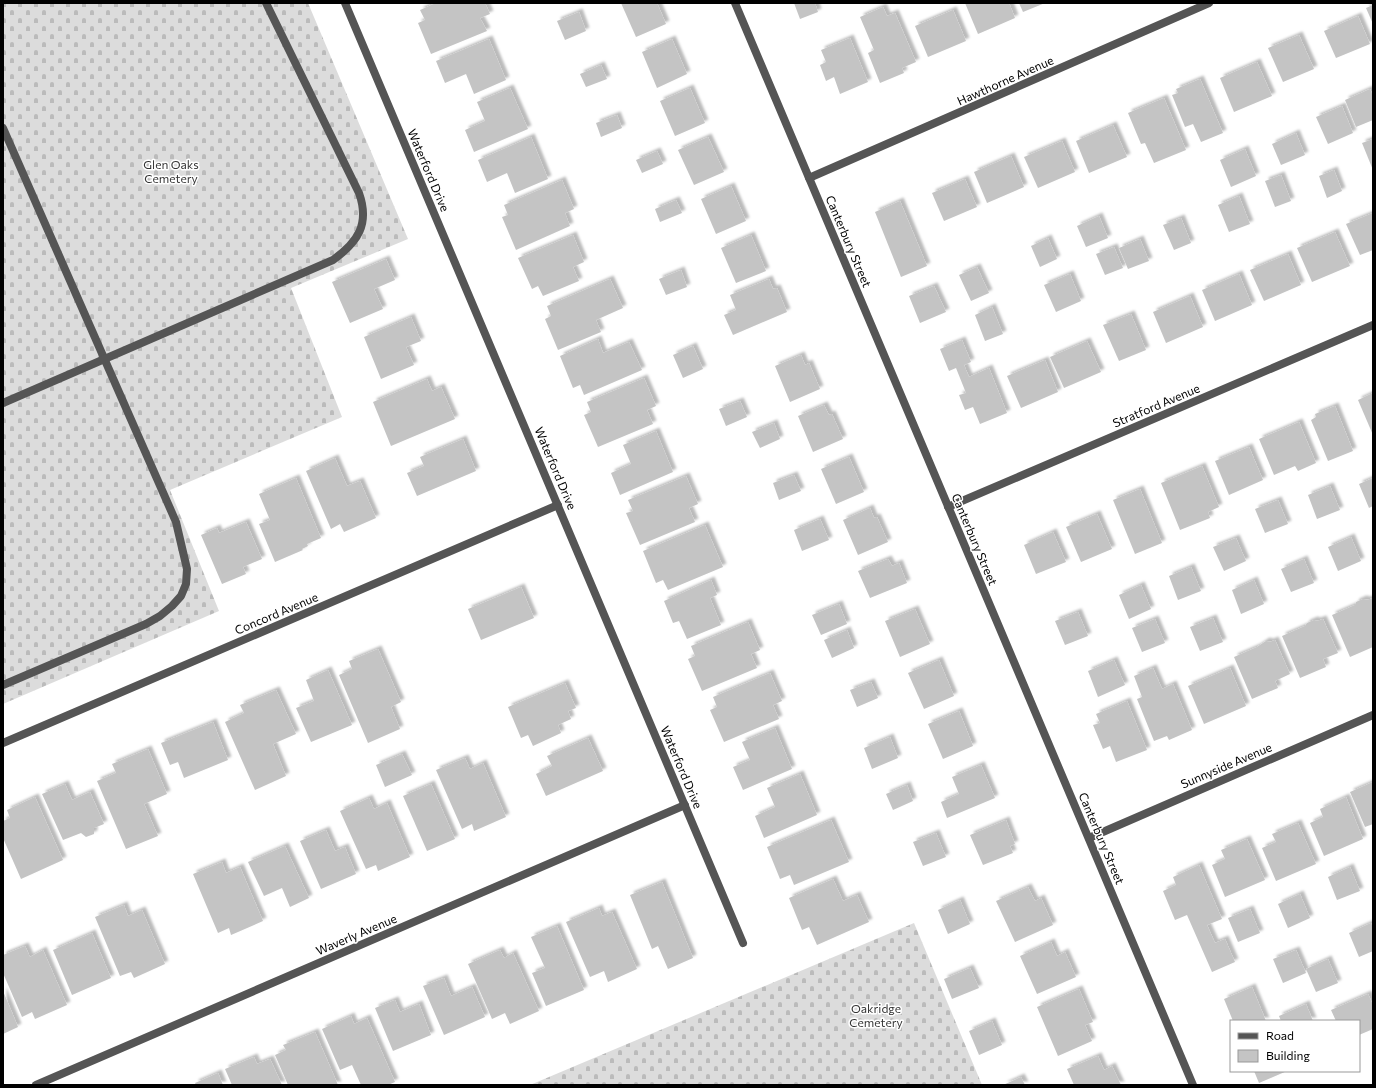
<svg xmlns="http://www.w3.org/2000/svg" width="1376" height="1088" font-family="Commissioner,sans-serif">
  <style>
    .cemetery { fill: url(#cemetery-stones) }
    .building { fill: #c4c4c4; filter: url(#shadow) }
    .lines { fill: none; stroke-linecap: round; stroke-linejoin: round }
    .lane { stroke: #555; stroke-width: 8 }
    .street { stroke: #555; stroke-width: 8 }
    .labels { text-anchor: middle; dominant-baseline: central; stroke-width: 3; stroke-linejoin: round; paint-order: stroke }
    .street-label { font-size: 12px; fill: #000; stroke: #fff }
    .park-label { font-size: 12px; fill: #333; stroke: #fff }
  </style>
  <defs>
    <pattern id="cemetery-stones" width="16" height="16" patternUnits="userSpaceOnUse"><rect width="16" height="16" fill="#dcdcdc"/><path d="M2 7V4a2 2 0 0 1 4 0v3zM10 15v-3a2 2 0 0 1 4 0v3z" fill="#bbb"/></pattern>
    <filter id="shadow"><feDropShadow dx="3.5" dy="-3.5" stdDeviation="1" flood-color="#0004"/></filter>
  </defs>
  <rect width="100%" height="100%" fill="#fff"/>
  <g class="cemetery">
    <polygon points="3,3 308,3 408,239 291,288 342,417 170,490 219,611 3,704"/>
    <polygon points="914,923 982,1085 530,1085"/>
  </g>
  <g class="building">
    <polygon points="436,3 485,3 490,14 480,18 487,31 431,54 418,23 425,20 420,10"/>
    <polygon points="621,3 657,3 666,24 636,37"/>
    <polygon points="794,3 815,3 818,12 800,19"/>
    <polygon points="965,3 1009,3 1015,18 978,34"/>
    <polygon points="1019,3 1045,3 1023,12"/>
    <polygon points="1373,5 1373,24 1366,8"/>
    <polygon points="883,7 887,16 895,13 916,62 902,68 904,73 880,83 868,53 874,50 860,17"/>
    <polygon points="953,10 966,41 928,57 915,26"/>
    <polygon points="579,12 586,31 565,40 557,21"/>
    <polygon points="1358,16 1370,44 1336,58 1324,31"/>
    <polygon points="1299,35 1314,69 1283,82 1268,48"/>
    <polygon points="850,38 868,82 840,94 834,77 826,81 820,65 826,62 821,50"/>
    <polygon points="489,39 506,80 474,94 466,74 445,83 436,61"/>
    <polygon points="672,39 687,74 657,88 642,52"/>
    <polygon points="1257,62 1272,96 1234,112 1220,78"/>
    <polygon points="601,65 607,79 586,87 580,74"/>
    <polygon points="1200,79 1223,133 1201,142 1193,124 1185,127 1172,95 1178,93 1176,89"/>
    <polygon points="510,88 528,129 474,152 465,130 485,121 477,102"/>
    <polygon points="690,88 705,123 675,136 660,101"/>
    <polygon points="1370,89 1373,96 1373,120 1356,127 1345,100"/>
    <polygon points="1164,98 1186,150 1154,163 1145,143 1141,144 1128,113"/>
    <polygon points="1342,106 1353,133 1328,144 1316,117"/>
    <polygon points="617,115 622,128 601,137 596,123"/>
    <polygon points="1113,125 1127,157 1089,173 1076,141"/>
    <polygon points="1296,133 1305,155 1281,165 1272,144"/>
    <polygon points="531,137 548,179 515,193 507,173 487,182 478,160"/>
    <polygon points="708,137 724,172 694,185 678,150"/>
    <polygon points="1373,139 1373,170 1362,143"/>
    <polygon points="1062,141 1075,172 1038,188 1024,157"/>
    <polygon points="1245,149 1256,176 1231,187 1220,160"/>
    <polygon points="657,151 663,164 642,173 636,160"/>
    <polygon points="1011,156 1024,187 987,203 974,172"/>
    <polygon points="1334,170 1342,191 1327,198 1319,176"/>
    <polygon points="1281,175 1291,201 1275,207 1265,181"/>
    <polygon points="965,179 977,207 944,221 932,193"/>
    <polygon points="562,180 574,209 565,213 570,226 516,250 502,217 508,215 504,205"/>
    <polygon points="731,186 746,221 716,234 701,199"/>
    <polygon points="1239,196 1250,224 1229,232 1218,205"/>
    <polygon points="676,200 682,213 660,222 655,209"/>
    <polygon points="900,201 927,266 901,277 875,212"/>
    <polygon points="1373,213 1373,250 1360,255 1346,224"/>
    <polygon points="1099,216 1108,238 1086,247 1077,226"/>
    <polygon points="1181,218 1191,243 1174,250 1163,225"/>
    <polygon points="1335,232 1350,266 1312,282 1297,248"/>
    <polygon points="573,235 584,262 573,267 579,281 543,296 538,286 532,289 518,258"/>
    <polygon points="751,235 766,271 736,283 721,248"/>
    <polygon points="1048,238 1057,259 1040,267 1031,246"/>
    <polygon points="1140,239 1149,261 1128,269 1119,248"/>
    <polygon points="1114,247 1123,268 1105,275 1096,254"/>
    <polygon points="1288,254 1301,285 1264,301 1250,270"/>
    <polygon points="386,259 395,280 374,289 383,309 350,323 332,282"/>
    <polygon points="977,267 989,293 971,301 959,275"/>
    <polygon points="681,270 687,287 666,295 659,279"/>
    <polygon points="1070,274 1081,301 1056,312 1044,285"/>
    <polygon points="1239,274 1252,305 1215,321 1202,290"/>
    <polygon points="610,279 623,308 596,320 601,332 558,350 545,319 551,316 547,306"/>
    <polygon points="769,279 773,289 777,288 787,312 733,335 724,315 736,310 730,295"/>
    <polygon points="934,286 946,312 920,323 909,296"/>
    <polygon points="1190,296 1203,327 1166,343 1153,312"/>
    <polygon points="992,307 1003,334 985,341 975,315"/>
    <polygon points="1131,314 1146,350 1119,361 1103,325"/>
    <polygon points="411,317 421,341 406,347 414,365 381,379 364,337"/>
    <polygon points="598,339 603,353 629,342 642,370 584,395 580,385 573,388 560,356"/>
    <polygon points="962,340 971,362 964,365 969,377 989,368 1007,413 980,424 973,407 965,410 959,395 966,393 956,368 949,371 940,349"/>
    <polygon points="1087,341 1101,372 1064,388 1050,357"/>
    <polygon points="693,346 703,369 683,378 673,355"/>
    <polygon points="801,355 805,365 809,363 820,389 790,402 775,366"/>
    <polygon points="1045,360 1058,392 1021,408 1007,376"/>
    <polygon points="644,378 656,406 647,410 653,424 598,447 584,415 591,412 587,402"/>
    <polygon points="427,379 432,391 441,387 455,419 391,446 373,402"/>
    <polygon points="1373,393 1373,435 1358,400"/>
    <polygon points="740,401 747,417 726,426 719,409"/>
    <polygon points="824,405 829,415 832,414 843,439 813,452 798,416"/>
    <polygon points="1335,406 1353,451 1328,461 1311,420 1316,417 1315,414"/>
    <polygon points="1299,422 1316,463 1298,471 1295,466 1274,475 1259,439"/>
    <polygon points="774,423 780,439 760,448 752,432"/>
    <polygon points="656,431 673,472 620,495 611,473 631,464 623,445"/>
    <polygon points="463,439 476,471 417,496 407,473 424,466 420,457"/>
    <polygon points="1249,447 1263,480 1229,495 1215,461"/>
    <polygon points="849,457 864,492 836,504 821,469"/>
    <polygon points="335,458 347,486 360,481 376,518 344,532 340,524 331,529 306,471"/>
    <polygon points="1202,466 1219,507 1208,512 1210,518 1180,530 1161,483"/>
    <polygon points="794,475 801,491 779,500 773,483"/>
    <polygon points="686,476 698,504 689,508 695,522 640,545 626,513 633,511 628,500"/>
    <polygon points="296,478 321,538 307,544 308,546 302,549 303,550 275,562 259,524 270,520 259,494"/>
    <polygon points="1373,478 1373,506 1369,508 1359,484"/>
    <polygon points="1330,486 1340,510 1317,519 1308,495"/>
    <polygon points="1140,489 1162,543 1135,554 1113,500"/>
    <polygon points="1278,500 1288,524 1265,533 1255,509"/>
    <polygon points="870,508 874,518 877,517 888,542 858,555 843,520"/>
    <polygon points="1097,514 1112,549 1081,562 1066,527"/>
    <polygon points="820,519 829,540 802,551 794,530"/>
    <polygon points="246,522 262,559 243,567 246,574 222,584 201,535 217,528 219,533"/>
    <polygon points="705,525 723,567 668,590 663,580 656,583 643,551"/>
    <polygon points="1053,532 1066,562 1036,574 1024,545"/>
    <polygon points="1351,537 1361,561 1338,571 1328,547"/>
    <polygon points="1236,538 1246,561 1224,571 1213,547"/>
    <polygon points="888,559 892,566 899,563 907,583 870,598 858,571"/>
    <polygon points="1304,559 1314,583 1291,592 1281,569"/>
    <polygon points="1191,567 1201,591 1178,600 1169,576"/>
    <polygon points="711,580 717,595 710,598 721,625 687,639 679,621 673,623 664,601"/>
    <polygon points="1254,580 1264,604 1241,614 1232,590"/>
    <polygon points="1141,585 1151,609 1129,619 1119,595"/>
    <polygon points="521,587 534,618 481,640 468,609"/>
    <polygon points="1373,598 1373,647 1350,657 1332,615 1355,605 1356,602 1363,599 1367,600"/>
    <polygon points="839,604 847,624 821,635 812,615"/>
    <polygon points="915,609 930,644 900,657 885,621"/>
    <polygon points="1078,612 1088,636 1065,645 1055,621"/>
    <polygon points="1213,618 1223,642 1200,651 1190,627"/>
    <polygon points="1155,619 1165,643 1142,652 1132,628"/>
    <polygon points="1323,619 1338,653 1323,659 1326,667 1300,678 1282,636 1305,626 1307,623 1314,620 1317,621"/>
    <polygon points="748,622 760,650 751,654 757,668 702,691 688,659 695,656 691,646"/>
    <polygon points="847,630 854,648 832,658 824,640"/>
    <polygon points="1275,640 1290,674 1275,681 1278,688 1252,699 1234,657 1257,647 1266,641 1270,642"/>
    <polygon points="378,649 401,702 391,707 400,729 368,743 339,675 352,669 349,661"/>
    <polygon points="939,660 954,696 924,709 908,673"/>
    <polygon points="1114,660 1125,685 1098,697 1088,671"/>
    <polygon points="1153,668 1162,689 1173,684 1192,730 1169,740 1167,736 1154,741 1137,699 1142,697 1134,676"/>
    <polygon points="1230,668 1246,706 1204,724 1188,686"/>
    <polygon points="328,670 352,725 311,742 296,708 314,701 306,680"/>
    <polygon points="770,673 782,701 773,705 779,719 724,742 710,710 717,707 713,697"/>
    <polygon points="871,682 878,698 857,707 850,690"/>
    <polygon points="565,683 576,708 568,711 571,719 558,725 561,733 533,746 528,735 521,738 508,707"/>
    <polygon points="276,690 296,734 273,744 286,776 255,790 225,722 244,713 240,705"/>
    <polygon points="1127,701 1147,750 1116,762 1110,746 1103,749 1093,725 1100,723 1096,714"/>
    <polygon points="959,711 973,746 943,759 928,724"/>
    <polygon points="213,722 228,760 184,778 178,762 170,765 161,743"/>
    <polygon points="775,728 792,769 743,790 733,767 750,760 742,742"/>
    <polygon points="890,737 898,758 872,769 864,748"/>
    <polygon points="588,738 603,771 546,796 536,774 552,766 547,756"/>
    <polygon points="148,749 167,794 144,804 158,836 126,849 97,781 116,773 112,764"/>
    <polygon points="402,754 412,775 385,787 376,765"/>
    <polygon points="465,758 470,769 483,763 506,817 474,831 472,824 462,829 436,770"/>
    <polygon points="981,765 995,798 947,818 941,802 959,794 952,777"/>
    <polygon points="800,774 817,815 764,838 755,816 775,807 767,788"/>
    <polygon points="1373,782 1373,824 1365,827 1350,792"/>
    <polygon points="65,784 72,800 90,792 104,824 94,828 94,834 86,837 81,833 63,840 42,794"/>
    <polygon points="431,784 455,839 427,851 403,796"/>
    <polygon points="907,785 913,801 893,810 886,794"/>
    <polygon points="35,797 63,860 21,879 3,838 3,821 10,818 7,810"/>
    <polygon points="1346,797 1363,839 1324,856 1310,823 1323,817 1320,809"/>
    <polygon points="369,798 374,809 387,803 410,857 378,871 376,865 366,869 340,811"/>
    <polygon points="831,820 849,862 794,885 790,875 780,879 767,847"/>
    <polygon points="1006,820 1015,844 1010,846 1013,853 983,865 970,835"/>
    <polygon points="1298,823 1316,864 1276,881 1262,848 1276,842 1272,834"/>
    <polygon points="326,830 335,851 345,847 356,874 321,889 300,841"/>
    <polygon points="936,833 946,857 923,866 913,842"/>
    <polygon points="1247,839 1265,880 1225,897 1212,865 1225,859 1221,850"/>
    <polygon points="285,846 309,898 290,907 282,888 264,896 248,862"/>
    <polygon points="222,862 226,873 240,867 263,921 231,935 229,928 218,933 193,874"/>
    <polygon points="1199,865 1222,919 1207,925 1215,943 1225,939 1235,962 1212,972 1187,915 1175,920 1163,891 1176,885 1173,877"/>
    <polygon points="1350,867 1360,891 1337,900 1328,877"/>
    <polygon points="833,879 843,901 857,895 869,922 817,945 809,927 802,930 789,898"/>
    <polygon points="662,882 693,958 668,969 658,946 652,949 630,895"/>
    <polygon points="1028,887 1035,901 1041,898 1053,925 1015,942 996,901"/>
    <polygon points="1300,894 1310,918 1288,928 1278,904"/>
    <polygon points="960,900 970,924 948,934 938,910"/>
    <polygon points="124,905 128,916 142,910 165,964 134,978 131,972 120,976 95,917"/>
    <polygon points="599,908 602,916 612,912 637,969 608,982 604,971 590,977 566,922"/>
    <polygon points="1250,909 1260,933 1238,942 1228,918"/>
    <polygon points="1371,923 1373,928 1373,951 1359,957 1349,933"/>
    <polygon points="557,926 584,990 546,1006 532,973 545,968 531,937"/>
    <polygon points="92,933 111,978 72,995 53,950"/>
    <polygon points="1051,942 1057,956 1065,952 1076,977 1037,994 1020,956"/>
    <polygon points="25,946 30,957 43,950 67,1005 35,1019 32,1012 22,1017 3,973 3,955"/>
    <polygon points="500,950 504,958 513,953 539,1011 510,1024 505,1013 492,1019 468,964"/>
    <polygon points="1296,950 1306,973 1283,983 1273,959"/>
    <polygon points="1328,959 1338,983 1316,992 1306,969"/>
    <polygon points="970,968 979,988 952,999 944,979"/>
    <polygon points="444,978 451,996 472,987 485,1017 444,1035 423,986"/>
    <polygon points="1252,987 1266,1021 1233,1021 1224,999"/>
    <polygon points="1079,989 1093,1022 1085,1025 1092,1041 1058,1056 1037,1007"/>
    <polygon points="3,991 18,1027 3,1034"/>
    <polygon points="1368,994 1373,1005 1373,1029 1359,1035 1359,1021 1336,1021 1331,1010"/>
    <polygon points="395,1000 400,1012 419,1004 431,1035 393,1051 375,1008"/>
    <polygon points="1306,1004 1313,1021 1281,1021 1279,1016"/>
    <polygon points="351,1016 354,1024 367,1018 395,1082 388,1085 361,1085 352,1065 340,1070 322,1029"/>
    <polygon points="992,1021 1002,1045 979,1055 969,1031"/>
    <polygon points="315,1032 338,1085 288,1085 275,1055 286,1050 283,1045"/>
    <polygon points="1098,1056 1104,1070 1112,1066 1121,1085 1074,1085 1067,1069"/>
    <polygon points="254,1057 257,1064 270,1059 282,1085 232,1085 225,1069"/>
    <polygon points="1254,1071 1287,1071 1259,1083"/>
    <polygon points="218,1073 223,1085 196,1085 195,1083"/>
    <polygon points="1021,1077 1025,1085 1003,1085"/>
  </g>
  <g class="lines">
    <g class="lane">
      <polyline points="3,128 176,522 187,569 186,584 181,596 172,606 160,616 146,624 3,685"/>
      <path d="M 3,403 L 333,260 C 358,242 370,224 359,193 L 266,3"/>
    </g>
    <g class="street">
      <polyline points="345,3 743,943"/>
      <polyline points="735,3 1193,1085"/>
      <polyline points="809,178 1209,3"/>
      <polyline points="948,507 1373,325"/>
      <polyline points="3,743 558,505"/>
      <polyline points="1089,838 1373,715"/>
      <polyline points="36,1085 685,805"/>
    </g>
  </g>
  <g class="labels">
    <g class="street-label">
      <text transform="translate(1005 80) rotate(-24)">Hawthorne Avenue</text>
      <text transform="translate(429 170) rotate(67)">Waterford Drive</text>
      <text transform="translate(849 241) rotate(67)">Canterbury Street</text>
      <text transform="translate(1156 405) rotate(-23)">Stratford Avenue</text>
      <text transform="translate(556 468) rotate(67)">Waterford Drive</text>
      <text transform="translate(975 539) rotate(67)">Canterbury Street</text>
      <text transform="translate(276 613) rotate(-23)">Concord Avenue</text>
      <text transform="translate(1226 765) rotate(-23)">Sunnyside Avenue</text>
      <text transform="translate(682 767) rotate(67)">Waterford Drive</text>
      <text transform="translate(1102 838) rotate(67)">Canterbury Street</text>
      <text transform="translate(356 934) rotate(-23)">Waverly Avenue</text>
    </g>
    <g class="park-label">
      <text x="171" y="164">Glen Oaks<tspan x="171" dy="14">Cemetery</tspan></text>
      <text x="876" y="1008">Oakridge<tspan x="876" dy="14">Cemetery</tspan></text>
    </g>
  </g>
  <rect width="1376" height="1088" fill="none" stroke="#000000" stroke-width="8"/>
  <rect x="1230" y="1020" width="130" height="52" fill="#ffffff" stroke="#999999"/>
  <rect x="1238" y="1033" width="20" height="6" fill="#555555" stroke="#999999"/>
  <text x="1266" y="1040" font-size="12" fill="#000000">Road</text>
  <rect x="1238" y="1050" width="20" height="12" fill="#c4c4c4" stroke="#999999"/>
  <text x="1266" y="1060" font-size="12" fill="#000000">Building</text>
</svg>
